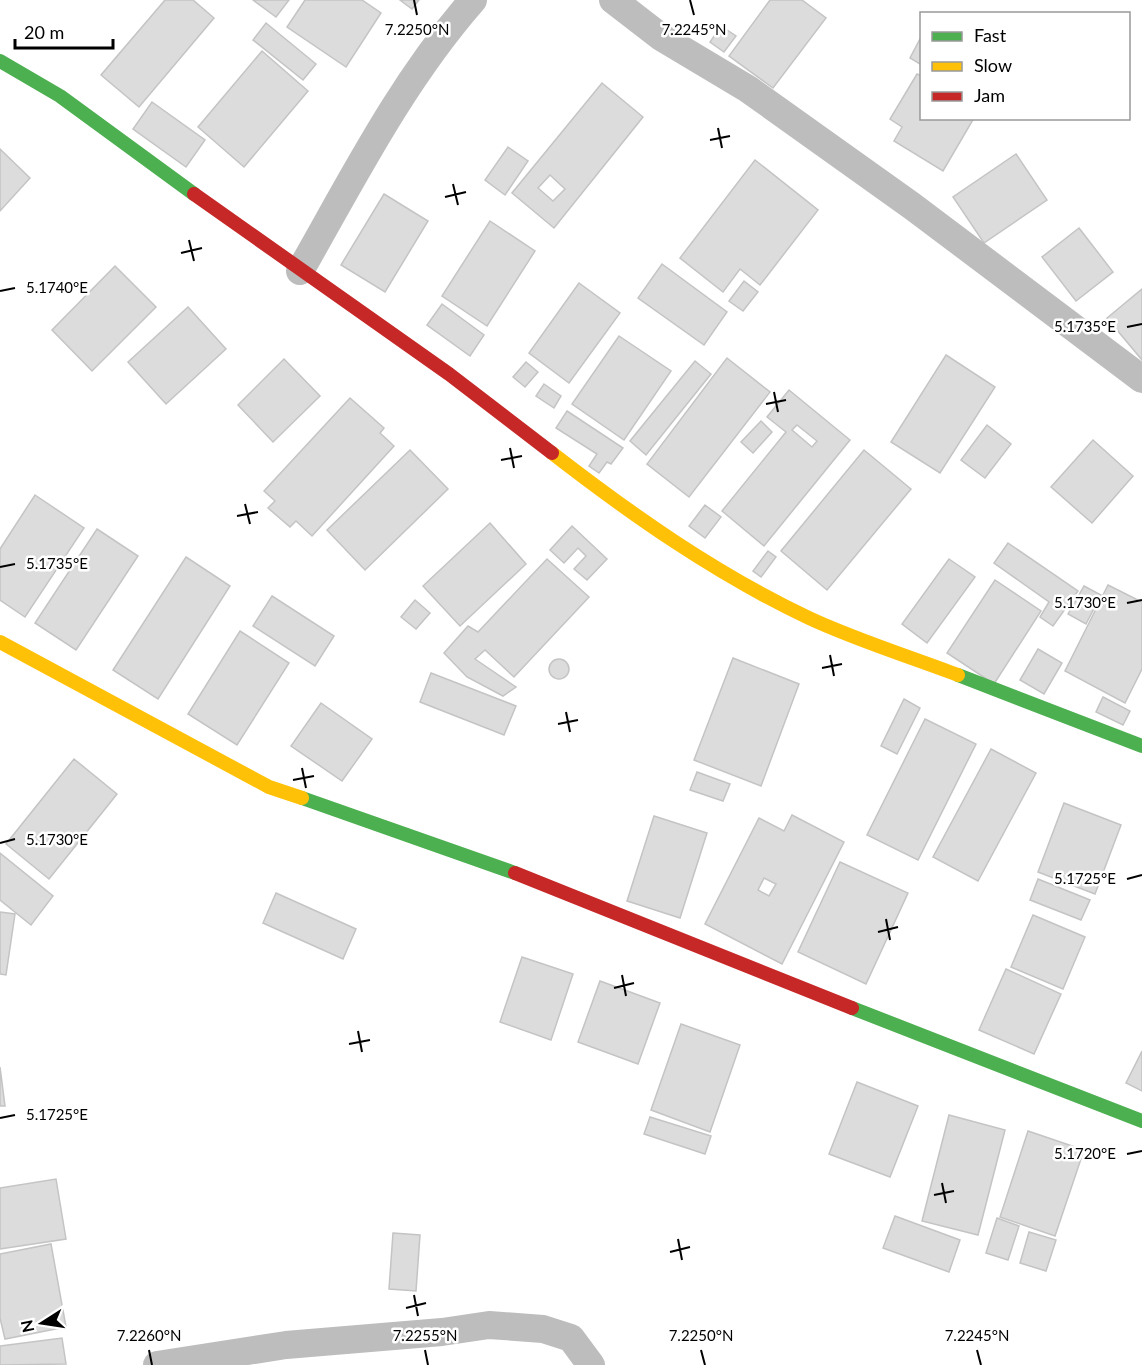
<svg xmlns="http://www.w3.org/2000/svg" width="1142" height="1365" font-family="Lato,sans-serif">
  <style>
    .building { fill: #dcdcdc; stroke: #c4c4c4; stroke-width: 1.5; fill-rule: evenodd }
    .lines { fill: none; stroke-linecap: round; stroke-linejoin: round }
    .street { stroke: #bdbdbd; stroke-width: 28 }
    .fast { stroke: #4caf50; stroke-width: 14 }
    .slow { stroke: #ffc107; stroke-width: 14 }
    .jam { stroke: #c62828; stroke-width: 14 }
    .ticks { fill: none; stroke: #000; stroke-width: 2 }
    .ticks-label { font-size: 15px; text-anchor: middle; fill: #000; stroke: #fff; stroke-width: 5; stroke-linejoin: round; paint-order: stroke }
  </style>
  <rect width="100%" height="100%" fill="#fff"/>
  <g class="building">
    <polygon points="165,0 193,0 214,18 139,107 101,75"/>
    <polygon points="253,0 289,0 276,17"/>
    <polygon points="305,0 362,0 381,13 346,67 287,27"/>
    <polygon points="400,0 419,0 412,9"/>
    <polygon points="770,0 802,0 826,18 773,88 729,56"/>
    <polygon points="266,23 316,64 303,80 253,40"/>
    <polygon points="721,26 736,36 724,52 710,42"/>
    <polygon points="921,37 922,61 920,64 910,58"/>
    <polygon points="262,51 308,91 244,167 198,127"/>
    <polygon points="917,74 922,76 922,118 974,118 943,171 894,141 902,127 890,119"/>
    <path d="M 602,83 L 643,117 L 554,228 L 512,193 ZM 550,175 L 565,189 L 553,201 L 538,188 Z"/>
    <polygon points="152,102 205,140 186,167 133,129"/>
    <polygon points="508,147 528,161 505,195 485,180"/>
    <polygon points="0,149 30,178 0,211"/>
    <polygon points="1016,154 1047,200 984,243 953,197"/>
    <polygon points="755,160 818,210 760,285 740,269 723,292 680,258"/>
    <polygon points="384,194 428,221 385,292 341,265"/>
    <polygon points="490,221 535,251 487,326 442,296"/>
    <polygon points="1079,228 1113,272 1076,301 1042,257"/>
    <polygon points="662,264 727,312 704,345 638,298"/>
    <polygon points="115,266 156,307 92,371 52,330"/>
    <polygon points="744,281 758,292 743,311 729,301"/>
    <polygon points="579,283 620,313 569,383 529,353"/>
    <polygon points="1142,289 1142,360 1107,318"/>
    <polygon points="442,304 484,335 470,356 427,325"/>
    <polygon points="188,307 226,349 166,404 128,362"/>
    <polygon points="619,336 671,371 624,440 572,404"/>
    <polygon points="946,355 995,387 940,473 891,442"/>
    <polygon points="727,358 770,392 689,497 647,464"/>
    <polygon points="284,359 320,396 273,442 238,405"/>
    <polygon points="695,361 711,374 646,455 630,441"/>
    <polygon points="526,362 538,372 525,387 513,377"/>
    <polygon points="544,384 561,396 554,408 536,396"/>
    <path d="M 789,390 L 850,440 L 764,546 L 722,511 L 786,432 L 767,417 ZM 797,425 L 817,441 L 812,447 L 792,430 Z"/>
    <polygon points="350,398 384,428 380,433 394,446 312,536 296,521 290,527 268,508 275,501 264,491"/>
    <polygon points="567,411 623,448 611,464 607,462 599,473 589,466 597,454 556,428"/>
    <polygon points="761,421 772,432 753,453 741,442"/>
    <polygon points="987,425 1011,444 985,478 961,460"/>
    <polygon points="1093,440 1133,476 1092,523 1051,487"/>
    <polygon points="410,450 448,489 365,570 327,530"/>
    <polygon points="864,450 911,489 827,590 781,551"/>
    <polygon points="35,495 84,528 25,617 0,600 0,549"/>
    <polygon points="705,505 721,517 705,538 689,526"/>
    <polygon points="490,523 526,564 460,626 423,586"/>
    <polygon points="572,526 607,559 587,580 574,569 586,556 578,548 564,563 550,550"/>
    <polygon points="97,529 138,556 76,650 35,623"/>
    <polygon points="1008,543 1078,591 1053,626 1040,617 1049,602 994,563"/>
    <polygon points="768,551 776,557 761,577 753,571"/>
    <polygon points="186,557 230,586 158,699 113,670"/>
    <polygon points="547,559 589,597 514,677 485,650 475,659 516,687 503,696 467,677 444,653 468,626 478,632"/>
    <polygon points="949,559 975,577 927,643 902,624"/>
    <polygon points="995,580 1041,611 994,684 947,653"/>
    <polygon points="1108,585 1142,602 1142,669 1125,703 1065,671"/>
    <polygon points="1084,586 1101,595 1086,624 1068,614"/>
    <polygon points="272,596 334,636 315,666 253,626"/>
    <polygon points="415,600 430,613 416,629 401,617"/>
    <polygon points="240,631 289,663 237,745 188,714"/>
    <polygon points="1038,649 1062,663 1044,694 1020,680"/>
    <polygon points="733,658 799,684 761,786 694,760"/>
    <circle cx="559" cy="669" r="10"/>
    <polygon points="431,673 516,706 504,735 420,702"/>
    <polygon points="1103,697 1130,711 1123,725 1096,712"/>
    <polygon points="904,699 920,708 897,754 881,746"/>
    <polygon points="321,703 372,739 342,781 291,746"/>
    <polygon points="925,719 976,744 918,860 867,835"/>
    <polygon points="991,749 1036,773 978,881 933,857"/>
    <polygon points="74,759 117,794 49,879 6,844"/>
    <polygon points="697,772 730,784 723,801 690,790"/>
    <polygon points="1064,803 1121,825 1095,894 1038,872"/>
    <path d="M 792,815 L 844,842 L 782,964 L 705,924 L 759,818 L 784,831 ZM 764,878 L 776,884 L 769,896 L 758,890 Z"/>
    <polygon points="654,816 707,833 680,918 627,901"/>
    <polygon points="0,853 53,896 31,925 0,900"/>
    <polygon points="840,862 908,893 866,984 798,952"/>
    <polygon points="1038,879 1090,900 1081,920 1030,900"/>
    <polygon points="276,893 356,929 343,959 263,923"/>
    <polygon points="0,912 15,914 6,975 0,974"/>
    <polygon points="1033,915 1085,937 1063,989 1011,967"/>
    <polygon points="522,957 573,974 551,1040 500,1022"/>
    <polygon points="1006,969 1061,994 1034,1054 979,1030"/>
    <polygon points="600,981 660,1003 638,1064 578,1042"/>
    <polygon points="681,1024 740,1045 710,1132 651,1110"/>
    <polygon points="1142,1051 1142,1091 1126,1083"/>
    <polygon points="0,1067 5,1106 0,1106"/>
    <polygon points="857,1082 918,1106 890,1177 829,1154"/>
    <polygon points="949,1115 1005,1130 978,1235 922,1221"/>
    <polygon points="650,1117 711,1136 705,1154 644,1134"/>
    <polygon points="1028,1131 1084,1150 1055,1236 1000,1217"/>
    <polygon points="56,1179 66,1239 0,1249 0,1188"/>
    <polygon points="895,1216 960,1240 949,1272 883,1248"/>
    <polygon points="997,1218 1019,1226 1008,1260 986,1253"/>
    <polygon points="1029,1232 1056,1240 1046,1271 1020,1263"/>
    <polygon points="393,1233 420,1235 416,1291 389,1289"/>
    <polygon points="51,1244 66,1327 5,1339 0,1318 0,1254"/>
    <polygon points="62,1338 66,1364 0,1365 0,1346"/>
  </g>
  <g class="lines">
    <g class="street">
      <polyline points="613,0 661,37 748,89 912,206 1142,379"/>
      <path d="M 300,271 C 353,178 402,81 473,0"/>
      <polyline points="157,1365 286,1345 442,1332 489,1325 543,1329 571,1338 591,1365"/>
    </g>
    <g class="fast">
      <polyline points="0,61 60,96 194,194"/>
      <polyline points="958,675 1142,746"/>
      <polyline points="302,798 515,873"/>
      <polyline points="852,1008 1142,1121"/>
    </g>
    <g class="slow">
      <path d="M 552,453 C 632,515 716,574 809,618 C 856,640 908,656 958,675"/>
      <polyline points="0,642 269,787 302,798"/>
    </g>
    <g class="jam">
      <polyline points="194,194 449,374 552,453"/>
      <polyline points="515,873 852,1008"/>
    </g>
  </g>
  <path class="ticks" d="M 414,0 L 417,15M 690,0 L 694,15M 718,128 L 722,148M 710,140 L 730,136M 453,184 L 458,205M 445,197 L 466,192M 189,240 L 194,261M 181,253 L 202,248M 0,291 L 15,288M 1127,327 L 1142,324M 774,392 L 778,412M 766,404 L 786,400M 510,448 L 514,468M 501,460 L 522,456M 245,504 L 250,524M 237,516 L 258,512M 0,567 L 15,564M 1127,603 L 1142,600M 830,655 L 834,676M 822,668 L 842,664M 566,712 L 570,732M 558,724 L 578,720M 302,768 L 306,788M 293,780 L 314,776M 0,843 L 15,839M 1127,879 L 1142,875M 886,919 L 890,940M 878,932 L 898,927M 622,975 L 626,996M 614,988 L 634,983M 358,1031 L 362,1052M 349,1044 L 370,1040M 0,1118 L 15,1115M 1127,1154 L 1142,1151M 942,1183 L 946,1203M 934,1195 L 954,1191M 678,1239 L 682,1260M 670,1252 L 690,1247M 414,1295 L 418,1316M 406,1308 L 426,1303M 149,1350 L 152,1365M 425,1350 L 428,1365M 701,1350 L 705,1365M 977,1350 L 981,1365"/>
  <g class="ticks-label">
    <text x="417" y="35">7.2250°N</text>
    <text x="694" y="35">7.2245°N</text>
    <text x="57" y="293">5.1740°E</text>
    <text x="1085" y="332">5.1735°E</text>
    <text x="57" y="569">5.1735°E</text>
    <text x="1085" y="608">5.1730°E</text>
    <text x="57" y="845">5.1730°E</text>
    <text x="1085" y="884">5.1725°E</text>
    <text x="57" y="1120">5.1725°E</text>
    <text x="1085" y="1159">5.1720°E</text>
    <text x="149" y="1341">7.2260°N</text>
    <text x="425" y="1341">7.2255°N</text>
    <text x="701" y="1341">7.2250°N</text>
    <text x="977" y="1341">7.2245°N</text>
  </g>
  <rect x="920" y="12" width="210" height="108" fill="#ffffff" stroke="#999999" stroke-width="1.5"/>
  <rect x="932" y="32" width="30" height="9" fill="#4caf50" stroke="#999999" stroke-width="1.5"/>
  <text x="974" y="42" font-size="18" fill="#000000">Fast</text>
  <rect x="932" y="62" width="30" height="9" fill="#ffc107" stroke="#999999" stroke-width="1.5"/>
  <text x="974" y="72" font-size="18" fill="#000000">Slow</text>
  <rect x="932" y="92" width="30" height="9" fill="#c62828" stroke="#999999" stroke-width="1.5"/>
  <text x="974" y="102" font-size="18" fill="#000000">Jam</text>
  <g transform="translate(42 1323) rotate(258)" stroke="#ffffff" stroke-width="4.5" paint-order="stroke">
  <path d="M0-4.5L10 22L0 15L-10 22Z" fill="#000000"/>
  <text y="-9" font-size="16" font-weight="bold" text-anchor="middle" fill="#000000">N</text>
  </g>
  <path d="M15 39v9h98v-9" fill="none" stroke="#000000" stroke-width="3"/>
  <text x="24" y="39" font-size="18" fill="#000000" stroke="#ffffff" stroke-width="4.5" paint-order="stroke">20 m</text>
</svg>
